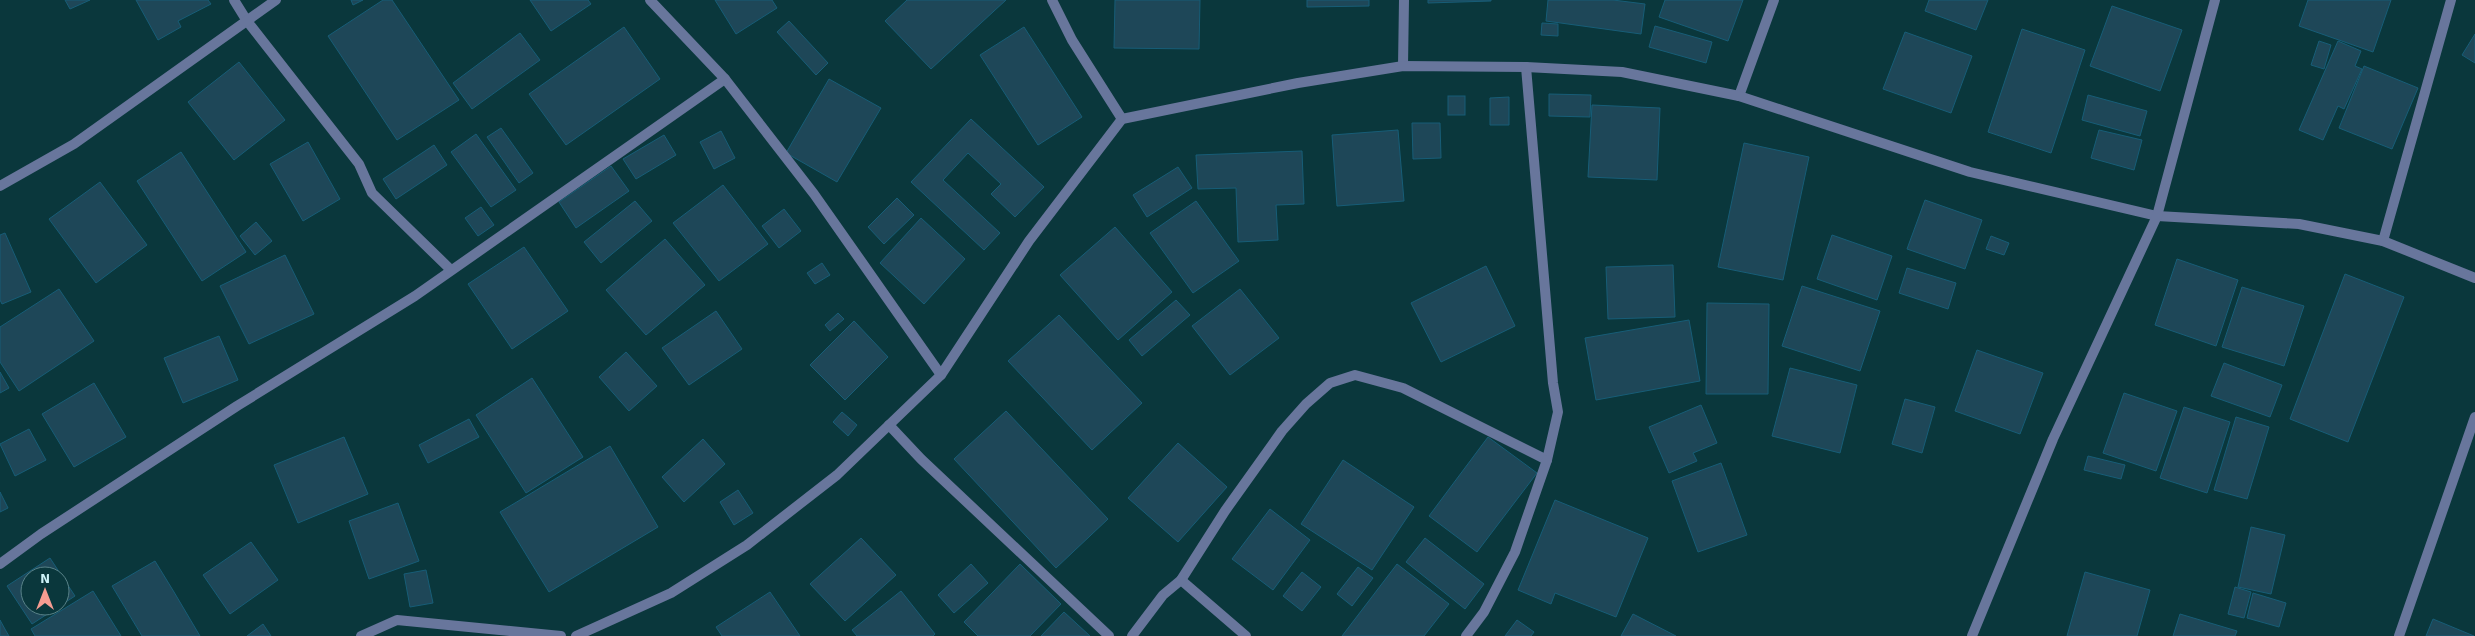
<svg xmlns="http://www.w3.org/2000/svg" width="2475" height="636" font-family="Signika,sans-serif">
  <style>
    .building { fill: #1e4758; stroke: #175d77; fill-rule: evenodd }
    .lines { fill: none; stroke-linecap: round; stroke-linejoin: round }
    .street { stroke: #68769c; stroke-width: 10 }
  </style>
  <rect width="100%" height="100%" fill="#0a373c"/>
  <g class="building">
    <polygon points="65,0 90,0 70,9"/>
    <polygon points="136,0 208,0 211,4 178,21 181,27 158,40"/>
    <polygon points="351,0 363,0 353,5"/>
    <polygon points="383,0 392,0 459,100 397,140 328,36"/>
    <polygon points="530,0 588,0 591,4 551,31"/>
    <polygon points="715,0 772,0 777,8 736,34"/>
    <polygon points="907,0 1006,0 931,69 885,21"/>
    <polygon points="1115,0 1200,0 1199,49 1114,48"/>
    <polygon points="1307,0 1369,0 1369,6 1307,7"/>
    <polygon points="1428,0 1491,0 1491,1 1428,3"/>
    <polygon points="1548,0 1613,0 1645,4 1641,34 1546,21"/>
    <polygon points="1665,0 1743,0 1728,41 1659,17"/>
    <polygon points="1929,0 1988,0 1976,30 1925,11"/>
    <polygon points="2308,0 2391,0 2373,52 2299,26"/>
    <polygon points="2112,6 2182,30 2160,91 2090,66"/>
    <polygon points="789,21 828,63 816,75 777,32"/>
    <polygon points="1542,23 1558,24 1558,36 1541,35"/>
    <polygon points="1655,26 1712,42 1706,63 1649,47"/>
    <polygon points="624,27 660,79 566,145 529,94"/>
    <polygon points="1024,27 1082,117 1038,145 980,55"/>
    <polygon points="2022,29 2085,50 2051,153 1988,132"/>
    <polygon points="1905,32 1972,56 1951,113 1883,89"/>
    <polygon points="520,33 540,60 472,109 453,83"/>
    <polygon points="2475,34 2475,63 2462,55"/>
    <polygon points="2319,41 2331,45 2324,69 2311,65"/>
    <polygon points="2338,41 2361,51 2355,66 2362,69 2344,109 2338,106 2323,140 2299,130"/>
    <polygon points="239,62 285,120 234,160 188,102"/>
    <polygon points="2364,66 2418,88 2392,149 2339,128"/>
    <polygon points="829,79 881,108 837,182 786,153"/>
    <polygon points="1549,94 1591,95 1590,117 1549,116"/>
    <polygon points="2088,95 2147,111 2140,136 2082,120"/>
    <rect x="1448" y="96" width="17" height="19"/>
    <polygon points="1509,97 1509,125 1490,125 1490,98"/>
    <polygon points="1592,105 1660,108 1657,180 1588,177"/>
    <polygon points="971,119 1044,187 1015,217 991,194 1001,184 968,153 943,180 1000,233 984,250 911,182"/>
    <polygon points="1412,123 1440,123 1441,158 1413,159"/>
    <polygon points="501,128 533,173 519,183 487,137"/>
    <polygon points="1398,130 1404,201 1337,206 1332,135"/>
    <polygon points="2099,130 2142,140 2134,170 2091,158"/>
    <polygon points="721,131 735,158 714,169 700,142"/>
    <polygon points="476,134 516,190 491,207 451,152"/>
    <polygon points="664,135 676,155 636,179 623,159"/>
    <polygon points="308,142 340,199 303,221 270,164"/>
    <polygon points="1744,143 1809,157 1783,280 1718,267"/>
    <polygon points="434,145 447,165 396,199 383,179"/>
    <polygon points="1302,151 1304,204 1276,205 1278,240 1238,242 1236,188 1198,189 1196,155"/>
    <polygon points="181,152 246,252 202,281 137,181"/>
    <polygon points="611,166 629,191 576,228 559,202"/>
    <polygon points="1178,167 1192,188 1147,217 1133,195"/>
    <polygon points="100,182 147,245 96,283 49,219"/>
    <polygon points="723,185 768,244 719,281 673,223"/>
    <polygon points="897,198 914,215 884,244 868,227"/>
    <polygon points="1925,200 1982,220 1965,269 1907,249"/>
    <polygon points="635,201 652,221 601,263 584,242"/>
    <polygon points="1196,201 1239,261 1193,293 1150,233"/>
    <polygon points="481,207 494,225 478,236 465,218"/>
    <polygon points="784,209 801,231 779,248 762,226"/>
    <polygon points="921,218 965,259 924,304 880,263"/>
    <polygon points="256,222 272,241 255,255 240,236"/>
    <polygon points="1115,227 1172,292 1118,340 1060,275"/>
    <polygon points="5,233 31,292 2,304 0,300 0,235"/>
    <polygon points="1832,235 1892,256 1877,300 1817,279"/>
    <polygon points="1991,236 2009,243 2004,255 1986,249"/>
    <polygon points="665,239 705,285 646,335 606,290"/>
    <polygon points="524,247 568,311 512,349 468,284"/>
    <polygon points="285,255 314,314 249,344 220,286"/>
    <polygon points="2177,259 2238,280 2216,346 2155,325"/>
    <polygon points="822,263 830,275 815,284 807,273"/>
    <polygon points="1673,265 1675,317 1608,319 1606,267"/>
    <polygon points="1486,266 1515,326 1441,362 1411,303"/>
    <polygon points="1907,268 1956,283 1948,309 1899,293"/>
    <polygon points="2345,274 2404,297 2348,442 2290,419"/>
    <polygon points="1802,286 1880,311 1860,371 1782,346"/>
    <polygon points="2242,287 2304,306 2284,366 2222,347"/>
    <polygon points="59,289 94,341 19,391 0,362 0,327"/>
    <polygon points="1240,289 1279,338 1230,375 1192,326"/>
    <polygon points="1176,300 1190,315 1142,356 1129,340"/>
    <polygon points="1707,303 1769,304 1768,394 1706,394"/>
    <polygon points="716,311 742,349 689,385 662,348"/>
    <polygon points="838,313 844,319 830,331 825,325"/>
    <polygon points="1059,315 1142,403 1092,450 1008,361"/>
    <polygon points="1689,320 1700,381 1596,400 1585,338"/>
    <polygon points="854,321 888,357 845,400 810,365"/>
    <polygon points="219,336 238,380 183,403 164,358"/>
    <polygon points="1977,350 2043,373 2020,434 1955,411"/>
    <polygon points="626,352 657,386 629,411 599,377"/>
    <polygon points="2224,363 2282,385 2270,417 2211,396"/>
    <polygon points="1790,368 1857,385 1840,453 1772,436"/>
    <polygon points="0,372 9,388 0,393"/>
    <polygon points="532,378 583,457 526,493 476,415"/>
    <polygon points="94,383 126,437 74,467 42,414"/>
    <polygon points="2124,393 2177,411 2156,471 2103,453"/>
    <polygon points="1905,399 1935,407 1922,453 1892,444"/>
    <polygon points="1701,405 1717,443 1693,453 1697,461 1669,473 1649,427"/>
    <polygon points="2184,407 2230,422 2207,493 2160,478"/>
    <polygon points="1006,411 1108,519 1056,568 954,459"/>
    <polygon points="842,412 857,425 848,436 833,422"/>
    <polygon points="2236,417 2269,427 2247,499 2214,490"/>
    <polygon points="469,419 479,437 428,463 419,445"/>
    <polygon points="29,429 46,460 15,476 0,444"/>
    <polygon points="344,437 368,494 298,523 274,465"/>
    <polygon points="1488,437 1537,473 1477,552 1429,516"/>
    <polygon points="703,439 725,464 684,502 662,477"/>
    <polygon points="1178,443 1227,487 1178,542 1128,498"/>
    <polygon points="610,446 658,527 549,592 500,512"/>
    <polygon points="2088,456 2125,465 2121,479 2084,470"/>
    <polygon points="1343,460 1414,507 1372,570 1301,524"/>
    <polygon points="1721,463 1747,535 1698,552 1672,481"/>
    <polygon points="738,490 753,513 734,525 720,502"/>
    <polygon points="0,492 8,508 0,512"/>
    <polygon points="1555,500 1648,538 1616,617 1555,593 1551,604 1518,590"/>
    <polygon points="398,503 419,561 369,579 349,521"/>
    <polygon points="1270,509 1310,540 1273,590 1232,559"/>
    <polygon points="2251,527 2285,535 2271,594 2238,587"/>
    <polygon points="861,538 896,575 845,621 810,584"/>
    <polygon points="1425,538 1484,584 1465,609 1406,562"/>
    <polygon points="251,542 278,580 230,614 203,575"/>
    <path d="M 50,558 L 75,596 L 32,624 L 7,586 ZM 30,576 L 60,576 L 60,606 L 30,606 Z"/>
    <polygon points="155,561 174,592 200,636 142,636 112,586"/>
    <polygon points="971,564 988,583 954,613 938,595"/>
    <polygon points="1020,564 1061,604 1030,636 978,636 964,622"/>
    <polygon points="1397,564 1449,604 1424,636 1342,636"/>
    <polygon points="1358,567 1373,578 1352,606 1337,594"/>
    <polygon points="426,570 433,603 410,607 404,574"/>
    <polygon points="1302,572 1321,587 1302,611 1283,596"/>
    <polygon points="2085,572 2150,590 2137,636 2067,636"/>
    <polygon points="2235,587 2251,592 2244,618 2228,614"/>
    <polygon points="93,591 121,636 35,636 31,629"/>
    <polygon points="901,591 935,634 933,636 857,636 852,630"/>
    <polygon points="770,592 800,636 722,636 716,627"/>
    <polygon points="2253,593 2286,603 2279,627 2247,618"/>
    <polygon points="1064,612 1090,636 1041,636"/>
    <polygon points="1633,614 1676,636 1621,636"/>
    <polygon points="2180,614 2237,631 2235,636 2173,636"/>
    <polygon points="2433,619 2474,636 2426,636"/>
    <polygon points="0,620 6,631 9,636 0,636"/>
    <polygon points="1517,620 1534,632 1531,636 1505,636"/>
    <polygon points="263,624 271,636 247,636"/>
  </g>
  <g class="lines">
    <g class="street">
      <polyline points="234,0 247,21 359,164 372,193 451,270"/>
      <polyline points="650,0 725,79 814,194 941,375"/>
      <polyline points="1052,0 1072,40 1122,119"/>
      <polyline points="1403,66 1404,0"/>
      <polyline points="1739,96 1774,0"/>
      <polyline points="0,186 74,144 276,0"/>
      <polyline points="2383,241 2451,0"/>
      <polyline points="889,425 921,459 1109,636"/>
      <polyline points="0,564 41,534 237,406 415,296 725,79"/>
      <polyline points="1181,580 1246,636"/>
      <polyline points="361,636 397,620 561,636"/>
      <polyline points="576,636 671,593 747,545 837,475 941,375 1029,241 1122,119 1298,83 1403,66 1526,67 1622,72 1739,96 1970,172 2157,216 2299,224 2383,241 2475,278"/>
      <polyline points="1132,636 1163,595 1181,580 1225,511 1282,431 1306,404 1330,383 1355,375 1403,388 1547,460 1558,412 1553,383 1526,67"/>
      <polyline points="1466,636 1484,612 1515,552 1547,460"/>
      <polyline points="1972,636 2053,439 2157,216 2215,0"/>
      <polyline points="2399,636 2475,417"/>
    </g>
  </g>
  <g transform="translate(45 591)"><circle r="24" fill="#0a373c" stroke="#588288"/>
  <path d="M0-4L9 19L0 12L-9 19Z" fill="#f59c91"/>
  <text y="-8" font-size="14" font-weight="bold" text-anchor="middle" fill="#cef3f9">N</text>
  </g>
</svg>
